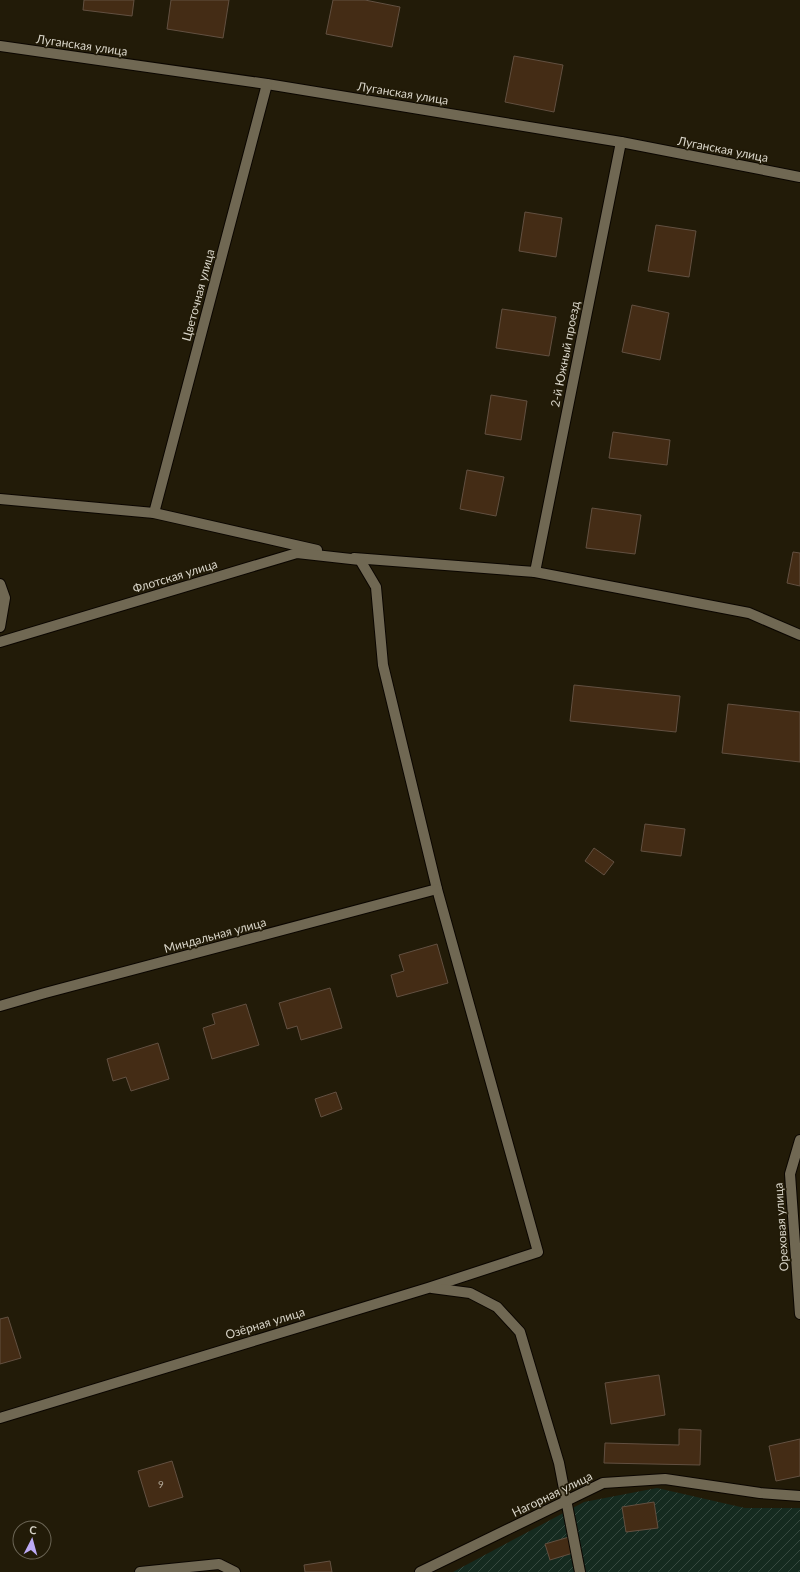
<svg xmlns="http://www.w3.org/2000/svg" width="800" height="1572" font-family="Lato,sans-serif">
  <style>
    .garden { fill: url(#garden-furrows) }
    .building { fill: #442c15; stroke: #625041 }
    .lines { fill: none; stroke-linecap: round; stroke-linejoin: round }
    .minor-casing { stroke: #0b0600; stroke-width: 12 }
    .minor { stroke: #706853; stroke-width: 10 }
    .labels { text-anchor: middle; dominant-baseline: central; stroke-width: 3.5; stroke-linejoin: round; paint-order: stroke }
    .number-label { font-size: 10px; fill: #b4ab9c }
    .street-label { font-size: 12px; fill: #d9d5c9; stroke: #221b08 }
  </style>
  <defs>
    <pattern id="garden-furrows" width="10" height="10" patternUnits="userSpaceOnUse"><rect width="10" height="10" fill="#152b20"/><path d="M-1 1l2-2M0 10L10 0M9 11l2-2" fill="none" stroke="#36493f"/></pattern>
  </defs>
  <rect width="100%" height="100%" fill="#221b08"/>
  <polygon class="garden" points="657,1488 745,1508 800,1508 800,1572 453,1572 584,1502"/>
  <g class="building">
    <polygon points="84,0 134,0 132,16 83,10"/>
    <polygon points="171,0 229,0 223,38 167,29"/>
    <polygon points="333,0 365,0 400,7 392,47 326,34"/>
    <polygon points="514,56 563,65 554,112 505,102"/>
    <polygon points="525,212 562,218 556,257 519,251"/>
    <polygon points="656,225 696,231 689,277 648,271"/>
    <polygon points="632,305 669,313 660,360 622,352"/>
    <polygon points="502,309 556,317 549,356 496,348"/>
    <polygon points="491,395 527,401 521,440 485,434"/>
    <polygon points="613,432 670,440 667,465 609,458"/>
    <polygon points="467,470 504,477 496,516 460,509"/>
    <polygon points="592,508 641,515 635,554 586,548"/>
    <polygon points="793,552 800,553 800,586 787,583"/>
    <polygon points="574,685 680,696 676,732 570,721"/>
    <polygon points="728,704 800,712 800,762 722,753"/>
    <polygon points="645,824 685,829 681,856 641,851"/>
    <polygon points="594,848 614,862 604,875 585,861"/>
    <polygon points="437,944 448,983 397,997 391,975 404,971 399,955"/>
    <polygon points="330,988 342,1028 301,1040 297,1026 287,1029 279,1003"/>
    <polygon points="246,1004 259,1045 212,1059 203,1028 215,1024 212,1014"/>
    <polygon points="158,1043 169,1079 131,1091 126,1077 113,1081 107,1059"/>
    <polygon points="336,1092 342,1109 321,1117 315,1099"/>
    <polygon points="8,1317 21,1358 0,1364 0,1319"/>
    <polygon points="659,1375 665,1415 611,1424 605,1383"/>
    <polygon points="679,1429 701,1430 700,1465 604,1463 605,1443 679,1445"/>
    <polygon points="800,1439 800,1476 776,1481 769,1446"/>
    <polygon points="172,1461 183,1497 149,1507 138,1471"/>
    <polygon points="654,1502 658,1528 626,1532 622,1507"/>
    <polygon points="569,1537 573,1553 550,1560 545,1544"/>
    <polygon points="330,1561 332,1572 305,1572 304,1565"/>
  </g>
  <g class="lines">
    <defs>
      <g id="minor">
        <polyline points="0,46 267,84 621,142 800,177"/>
        <polyline points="0,499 154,513 317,550"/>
        <polyline points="154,513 267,84"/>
        <polyline points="354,558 535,572 749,613 800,635"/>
        <polyline points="535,572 621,142"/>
        <polyline points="0,584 5,598 0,627"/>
        <polyline points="0,642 297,553 360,560 376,587 383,665 437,889 538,1252 428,1288 0,1418"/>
        <polyline points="0,1006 45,993 437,889"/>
        <polyline points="800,1140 790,1174 800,1314"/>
        <polyline points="432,1288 470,1293 497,1307 520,1332 559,1463 580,1572"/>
        <polyline points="140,1572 219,1564 235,1572"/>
        <polyline points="420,1572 603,1483 665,1479 760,1493 800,1496"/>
      </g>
    </defs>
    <use href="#minor" class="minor-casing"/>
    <use href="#minor" class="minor"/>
  </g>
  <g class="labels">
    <g class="number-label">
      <text x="161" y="1484">9</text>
    </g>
    <g class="street-label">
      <text transform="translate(82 45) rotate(8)">Луганская улица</text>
      <text transform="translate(403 93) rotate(9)">Луганская улица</text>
      <text transform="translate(723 149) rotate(11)">Луганская улица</text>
      <text transform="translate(198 295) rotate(-75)">Цветочная улица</text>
      <text transform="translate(565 354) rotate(-79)">2-й Южный проезд</text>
      <text transform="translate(175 576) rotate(-17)">Флотская улица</text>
      <text transform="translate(215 935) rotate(-15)">Миндальная улица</text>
      <text transform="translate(781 1227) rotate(-94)">Ореховая улица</text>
      <text transform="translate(265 1323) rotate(-17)">Озёрная улица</text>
      <text transform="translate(552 1494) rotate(-26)">Нагорная улица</text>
    </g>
  </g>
  <g transform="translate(32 1540) rotate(6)"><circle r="19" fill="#221b08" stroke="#6b6555"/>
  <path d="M0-3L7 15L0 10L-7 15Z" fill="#bcaaf6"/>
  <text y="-6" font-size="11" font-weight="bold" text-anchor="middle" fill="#d9d5c9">С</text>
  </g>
</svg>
